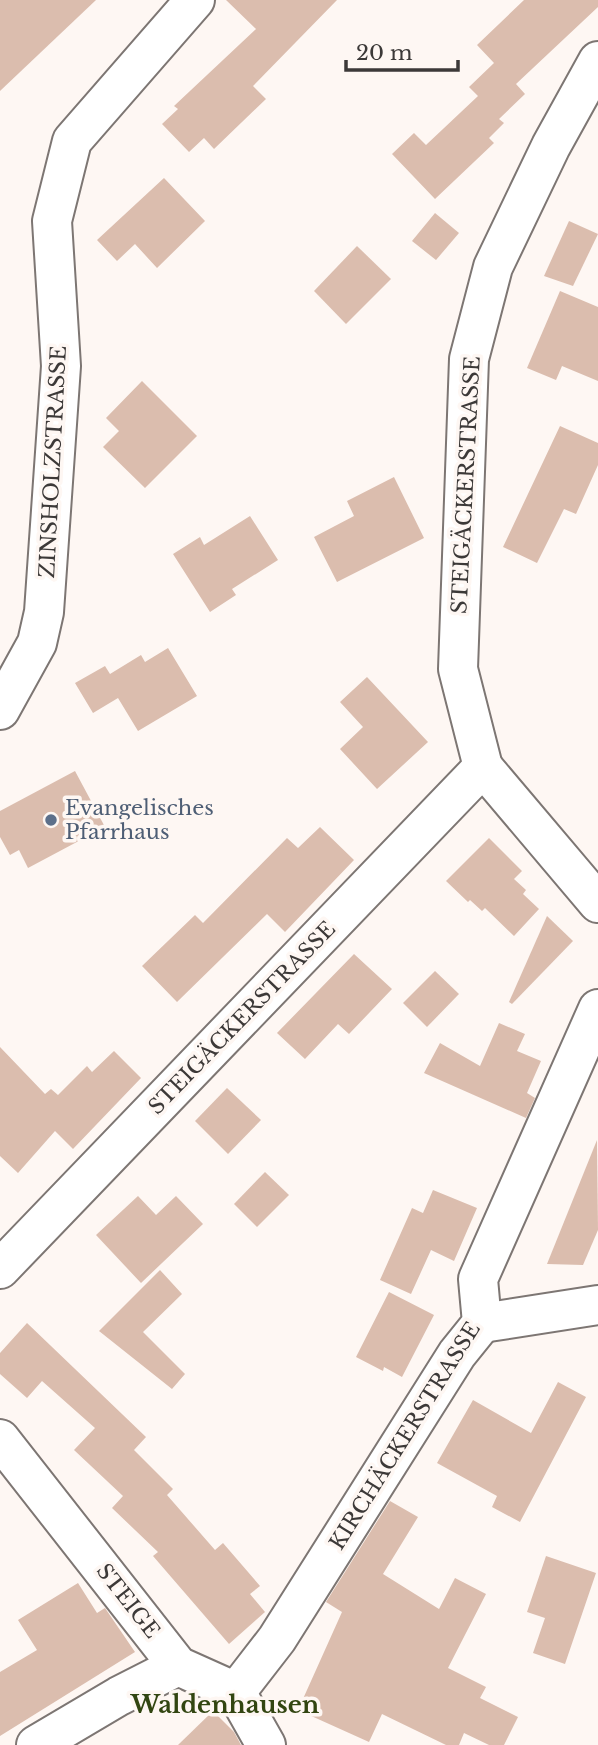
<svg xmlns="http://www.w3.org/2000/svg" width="598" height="1745" font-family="'Libre Baskerville',serif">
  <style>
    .building { fill: #dbbdae }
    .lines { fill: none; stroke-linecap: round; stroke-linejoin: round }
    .minor-casing { stroke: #7d7673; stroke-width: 42 }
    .minor { stroke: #fff; stroke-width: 38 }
    .service-dot { fill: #5c6f8a; stroke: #fef7f3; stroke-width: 2.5 }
    .labels { text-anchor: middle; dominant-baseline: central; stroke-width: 7; stroke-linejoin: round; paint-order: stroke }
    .street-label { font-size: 21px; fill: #3c3938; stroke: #fef7f3 }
    .service-label { font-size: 21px; fill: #4e5e75; stroke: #fef7f3; text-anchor: start }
    .quarter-label { font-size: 24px; font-weight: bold; fill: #324511; stroke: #fef7f3 }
  </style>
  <rect width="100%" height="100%" fill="#fef7f3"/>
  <g class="building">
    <polygon points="0,0 96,0 0,91"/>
    <polygon points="226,0 337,0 253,86 266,99 214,149 204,138 189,152 162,124 178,109 174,106 256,29"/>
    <polygon points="524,0 598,0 598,7 516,84 525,94 499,119 504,123 489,138 494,143 435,199 392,154 414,133 426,145 478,96 469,87 494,63 477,45"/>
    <polygon points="164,178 205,221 157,268 135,244 117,261 97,240"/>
    <polygon points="435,213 459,233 436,260 412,241"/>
    <polygon points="569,221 598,234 573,286 544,276"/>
    <polygon points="357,246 391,279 346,324 314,291"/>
    <polygon points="560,291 598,307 598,381 562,366 556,380 527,368"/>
    <polygon points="142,381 197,436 145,488 103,447 119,431 106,418"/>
    <polygon points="560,426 598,443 598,465 576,514 564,509 537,563 503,547"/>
    <polygon points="394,477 424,538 337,582 314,537 354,516 347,501"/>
    <polygon points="250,516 278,560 232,589 236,595 210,612 173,554 200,537 204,545"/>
    <polygon points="168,648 197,696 138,731 118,698 93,713 75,683 105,666 110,674 141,655 145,662"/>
    <polygon points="367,677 428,742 377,789 340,749 363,727 340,702"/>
    <polygon points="75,771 105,827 28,868 19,850 10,855 0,837 0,811"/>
    <polygon points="320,827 354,860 285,932 267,914 177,1002 142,966 195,915 203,923 287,838 298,848"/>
    <polygon points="489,838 522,871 514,879 526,890 523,894 539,909 514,936 485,908 482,911 470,900 468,902 446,881"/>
    <polygon points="547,916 573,941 512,1004 509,1002"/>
    <polygon points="354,954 392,989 349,1034 338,1024 305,1059 277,1033"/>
    <polygon points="435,971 459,994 427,1027 403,1003"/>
    <polygon points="499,1023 525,1034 517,1051 541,1061 527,1093 535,1098 526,1118 424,1073 440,1043 480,1066"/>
    <polygon points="0,1047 45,1094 51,1089 58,1095 87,1066 92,1072 114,1051 141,1078 73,1149 55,1131 18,1173 0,1156"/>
    <polygon points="227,1088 261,1120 228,1154 195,1121"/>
    <polygon points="597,1140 598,1230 583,1265 547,1264"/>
    <polygon points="265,1172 289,1195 257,1227 234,1204"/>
    <polygon points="433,1190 477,1208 454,1261 431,1250 411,1294 380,1280 412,1208 423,1213"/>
    <polygon points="138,1196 156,1215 176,1196 203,1224 141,1283 96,1235"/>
    <polygon points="160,1270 182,1294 143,1332 185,1374 172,1389 99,1331"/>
    <polygon points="389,1292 434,1315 402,1377 384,1367 383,1371 356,1357"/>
    <polygon points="27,1323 146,1437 134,1450 173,1489 167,1495 215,1550 223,1543 260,1586 250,1594 265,1612 229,1644 153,1556 158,1552 112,1508 123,1496 74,1450 95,1428 42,1381 27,1398 0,1374 0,1353"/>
    <polygon points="558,1382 586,1397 520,1522 492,1507 497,1496 437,1463 473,1400 531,1433"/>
    <polygon points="390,1501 418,1517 383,1574 439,1609 455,1578 486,1594 448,1668 486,1687 480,1698 518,1717 504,1745 489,1745 464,1733 459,1745 446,1745 382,1714 369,1742 298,1710 342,1612 326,1602"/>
    <polygon points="546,1556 596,1573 565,1664 533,1653 545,1618 527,1612"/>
    <polygon points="78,1583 97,1613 105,1608 135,1652 0,1736 0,1672 37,1650 18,1620"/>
    <polygon points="213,1711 234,1732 241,1745 178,1745"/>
  </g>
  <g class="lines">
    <defs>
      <g id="minor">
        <polyline points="0,710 37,643 44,612 61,366 52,221 72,141 195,0"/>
        <polyline points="483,767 598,903"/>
        <polyline points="0,1269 483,767 458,669 469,359 493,267 551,146 598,61"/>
        <polyline points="482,1323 598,1305"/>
        <polyline points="0,1439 178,1666 236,1692 266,1745"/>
        <polyline points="236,1692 277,1639 457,1354 482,1323 478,1279 598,1009"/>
        <polyline points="36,1745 119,1696 178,1666"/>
      </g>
    </defs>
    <use href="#minor" class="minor-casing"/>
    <use href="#minor" class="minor"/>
  </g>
  <circle class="service-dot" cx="51" cy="820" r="7"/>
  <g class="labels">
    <g class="street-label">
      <text transform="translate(53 462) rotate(-87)">ZINSHOLZSTRASSE</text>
      <text transform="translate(466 485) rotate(-87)">STEIGÄCKERSTRASSE</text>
      <text transform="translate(242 1018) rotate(-46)">STEIGÄCKERSTRASSE</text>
      <text transform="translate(405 1436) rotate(-58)">KIRCHÄCKERSTRASSE</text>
      <text transform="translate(128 1601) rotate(52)">STEIGE</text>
    </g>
    <g class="service-label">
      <text x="65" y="808">Evangelisches<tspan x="65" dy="24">Pfarrhaus</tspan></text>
    </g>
    <g class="quarter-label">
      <text x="225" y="1704">Waldenhausen</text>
    </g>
  </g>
  <path d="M346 60v10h112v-10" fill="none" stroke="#3c3938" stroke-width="3.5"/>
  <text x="356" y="60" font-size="21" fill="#3c3938" stroke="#fef7f3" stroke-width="5" paint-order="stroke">20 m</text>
</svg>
